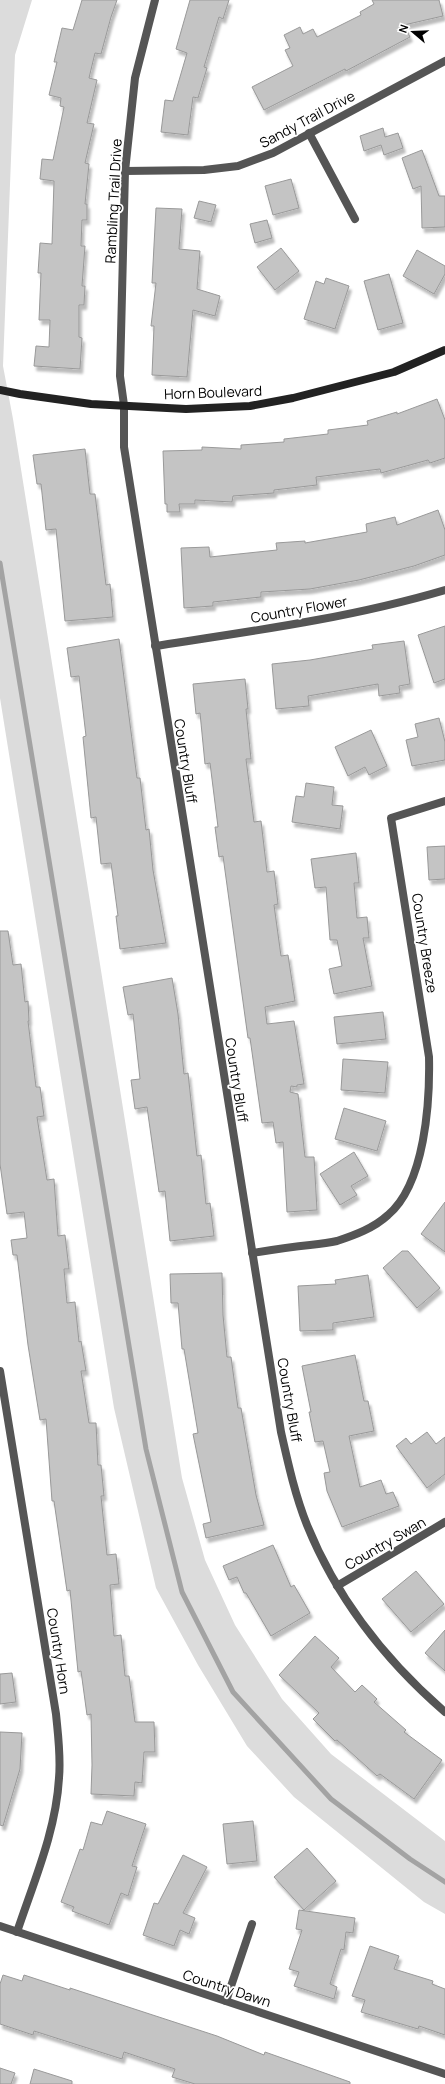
<svg xmlns="http://www.w3.org/2000/svg" width="445" height="2084" font-family="Manrope,sans-serif">
  <style>
    .green { fill: #dcdcdc }
    .lines { fill: none; stroke-linecap: round; stroke-linejoin: round }
    .stream { stroke: #a3a3a3; stroke-width: 5 }
    .building { fill: #c4c4c4; stroke: #999; filter: url(#shadow) }
    .street { stroke: #555; stroke-width: 8 }
    .secondary { stroke: #222; stroke-width: 8 }
    .labels { text-anchor: middle; dominant-baseline: central; stroke-width: 3.5; stroke-linejoin: round; paint-order: stroke }
    .street-label { font-size: 14px; fill: #000; stroke: #fff }
  </style>
  <defs>
    <filter id="shadow"><feDropShadow dx="2.5" dy="4.5" stdDeviation="1" flood-color="#0004"/></filter>
  </defs>
  <rect width="100%" height="100%" fill="#fff"/>
  <polygon class="green" points="0,0 32,0 15,55 3,366 13,419 182,1478 205,1560 235,1625 282,1699 331,1754 445,1841 445,1914 424,1902 294,1797 247,1746 198,1665 156,1588 114,1408 0,698"/>
  <g class="lines">
    <polyline class="stream" points="0,563 146,1449 182,1592 233,1692 331,1799 410,1859 445,1882"/>
  </g>
  <g class="building">
    <polygon points="82,0 117,0 111,17 101,54 95,53 89,78 97,80 87,123 94,124 85,163 89,164 85,204 87,204 87,220 82,220 81,246 85,246 82,286 85,286 84,305 79,305 79,337 82,338 80,369 34,366 36,346 49,347 50,320 39,320 41,273 38,273 40,243 52,244 54,181 40,179 42,159 53,160 64,107 60,106 61,98 49,95 57,62 54,62 62,28 73,30"/>
    <polygon points="190,0 229,0 223,19 219,17 204,67 207,68 198,98 193,97 188,135 161,132 165,100 173,101 187,53 176,49"/>
    <polygon points="372,0 439,0 443,16 404,25 410,37 346,71 345,69 264,110 252,87 293,66 285,50 290,48 284,35 300,27 303,34 313,29 317,37 361,15 360,12 374,4"/>
    <polygon points="383,128 385,137 398,133 403,148 384,155 381,145 364,151 360,136"/>
    <polygon points="422,150 439,196 445,196 445,227 422,228 421,186 413,189 402,158"/>
    <polygon points="291,179 299,208 273,215 265,186"/>
    <polygon points="199,201 216,205 211,222 194,218"/>
    <polygon points="156,208 182,209 179,249 200,251 197,289 220,296 215,316 193,310 187,377 152,375 154,326 151,326 156,283 152,283"/>
    <polygon points="267,220 272,238 255,243 250,224"/>
    <polygon points="281,248 299,271 275,290 257,267"/>
    <polygon points="417,250 445,266 445,274 434,294 403,276"/>
    <polygon points="389,274 403,323 378,330 364,281"/>
    <polygon points="326,278 349,286 335,329 304,319 316,281 324,284"/>
    <polygon points="437,399 445,420 445,458 430,463 428,460 381,473 380,469 316,477 317,485 274,490 274,493 233,496 232,502 195,500 195,504 179,504 180,512 167,512 167,504 165,504 163,451 202,450 202,447 241,449 241,445 284,442 284,439 328,434 328,430 368,425 367,421 397,412 397,414"/>
    <polygon points="85,449 90,494 95,494 106,585 110,584 113,617 65,621 56,529 46,530 41,484 37,484 33,455"/>
    <polygon points="438,510 445,530 445,555 414,566 359,580 310,589 261,592 261,597 213,602 213,606 184,608 181,548 209,547 210,557 277,550 276,543 305,541 305,543 367,532 366,524 395,517 397,525"/>
    <polygon points="445,626 445,679 434,683 418,635"/>
    <polygon points="119,639 137,778 140,778 146,830 149,829 153,870 166,943 120,949 116,916 118,916 111,863 101,864 96,817 91,818 83,737 86,736 79,676 71,677 67,648"/>
    <polygon points="404,641 410,684 399,686 400,693 379,696 378,684 308,696 309,706 276,709 272,664 310,660 373,649 372,645"/>
    <polygon points="245,679 248,709 246,709 251,759 246,759 254,822 261,821 267,872 274,871 278,904 274,905 281,956 288,955 295,1001 265,1007 267,1024 294,1021 304,1084 297,1085 297,1087 291,1086 290,1092 298,1094 305,1157 314,1157 317,1210 287,1212 283,1142 276,1143 273,1122 262,1123 250,1038 248,1038 223,856 219,857 215,827 218,827 210,763 205,764 200,713 196,714 193,684"/>
    <polygon points="439,718 445,742 445,760 412,766 406,740 418,737 415,724"/>
    <polygon points="371,730 387,766 369,775 365,767 348,776 335,747"/>
    <polygon points="306,783 334,787 332,805 343,806 340,829 292,822 296,796 304,797"/>
    <polygon points="445,846 445,879 429,880 427,847"/>
    <polygon points="356,853 359,883 354,883 357,918 367,917 369,938 363,938 372,986 334,994 329,969 342,966 337,940 330,940 326,887 315,888 311,859"/>
    <polygon points="0,931 8,931 13,965 21,964 25,1002 28,1001 29,1021 28,1021 36,1087 40,1087 44,1116 37,1117 47,1180 54,1179 58,1236 65,1235 69,1269 64,1269 67,1303 75,1302 79,1342 81,1341 86,1371 81,1371 89,1423 96,1423 98,1465 101,1465 104,1496 101,1496 107,1555 116,1554 119,1584 110,1585 114,1636 121,1635 125,1676 129,1676 135,1722 154,1722 155,1752 144,1752 142,1783 135,1782 134,1796 91,1794 92,1765 91,1714 87,1715 81,1671 78,1672 70,1590 67,1591 54,1501 52,1501 46,1419 40,1420 28,1345 17,1255 13,1255 11,1240 27,1238 24,1212 7,1214 0,1164"/>
    <polygon points="172,978 178,1014 184,1074 188,1073 197,1156 201,1155 206,1204 210,1203 214,1236 170,1241 165,1191 159,1192 147,1107 135,1109 131,1080 140,1079 133,1014 128,1015 123,987"/>
    <polygon points="383,1012 386,1039 337,1044 334,1017"/>
    <polygon points="343,1059 388,1062 385,1093 341,1090"/>
    <polygon points="344,1108 386,1121 377,1151 335,1139"/>
    <polygon points="354,1152 368,1176 351,1186 357,1195 340,1205 320,1174"/>
    <polygon points="445,1202 445,1252 421,1234"/>
    <polygon points="402,1251 408,1251 440,1288 417,1308 383,1268"/>
    <polygon points="222,1273 223,1315 227,1357 231,1357 238,1408 241,1408 256,1495 264,1525 206,1538 203,1524 211,1522 193,1434 198,1433 184,1349 182,1349 178,1303 171,1303 170,1274"/>
    <polygon points="368,1275 374,1317 333,1323 333,1330 300,1331 298,1286 336,1284 335,1280"/>
    <polygon points="355,1355 364,1401 368,1401 374,1431 349,1436 360,1487 381,1480 386,1494 393,1492 399,1506 342,1527 327,1491 324,1473 330,1472 323,1441 315,1442 309,1412 311,1412 302,1366"/>
    <polygon points="427,1432 436,1444 445,1437 445,1474 427,1488 396,1446 406,1438 411,1444"/>
    <polygon points="273,1545 291,1587 294,1585 310,1613 271,1636 246,1593 244,1593 237,1577 229,1580 223,1566"/>
    <polygon points="416,1571 444,1604 411,1632 382,1599"/>
    <polygon points="445,1630 445,1671 425,1653"/>
    <polygon points="315,1636 339,1658 331,1667 355,1692 362,1685 377,1699 374,1702 406,1730 404,1732 442,1760 414,1799 380,1774 377,1776 337,1740 335,1741 313,1719 319,1713 279,1675"/>
    <polygon points="12,1673 16,1702 0,1704 0,1674"/>
    <polygon points="0,1732 22,1733 20,1769 3,1826 0,1825"/>
    <polygon points="107,1811 146,1824 132,1866 137,1867 128,1896 121,1893 109,1925 72,1911 74,1907 61,1902 80,1849 83,1850 91,1822 102,1825"/>
    <polygon points="253,1821 257,1861 227,1864 223,1824"/>
    <polygon points="307,1848 336,1881 304,1910 274,1877"/>
    <polygon points="183,1855 207,1867 183,1913 195,1918 189,1934 180,1930 174,1946 143,1935 154,1903 158,1904"/>
    <polygon points="299,1910 355,1918 353,1933 346,1932 344,1950 341,1949 330,1984 337,1987 334,1999 294,1986 299,1972 289,1969 302,1930 296,1929"/>
    <polygon points="370,1946 399,1956 394,1969 433,1981 432,1984 445,1989 445,2035 419,2026 418,2029 361,2012 365,2000 352,1996"/>
    <polygon points="3,1975 22,1981 24,1975 70,1990 70,1988 217,2036 264,2055 265,2052 350,2082 350,2084 195,2084 172,2077 175,2069 124,2052 122,2059 34,2031 33,2035 0,2024 0,1984"/>
    <polygon points="0,2068 15,2073 11,2084 0,2084"/>
    <polygon points="34,2069 72,2081 72,2084 30,2084"/>
  </g>
  <g class="lines">
    <g class="street">
      <path d="M 155,0 L 135,78 L 125,171 L 120,376 L 124,405 L 124,447 L 281,1432 C 288,1463 295,1495 307,1525 C 337,1599 385,1660 445,1712"/>
      <polyline points="309,133 355,219"/>
      <polyline points="125,171 204,170 238,166 273,153 445,61"/>
      <path d="M 155,646 C 253,631 350,618 445,590"/>
      <path d="M 252,1253 C 271,1250 291,1247 310,1245 C 319,1244 328,1243 337,1241 C 355,1235 374,1228 388,1215 C 425,1184 430,1102 429,1057 L 391,818 L 445,801"/>
      <path d="M 0,1371 L 56,1714 C 58,1735 61,1756 59,1778 C 56,1831 34,1881 17,1932"/>
      <polyline points="337,1586 445,1522"/>
      <polyline points="0,1926 445,2074"/>
      <polyline points="226,2001 252,1924"/>
    </g>
    <polyline class="secondary" points="0,390 20,394 91,404 186,409 250,406 293,398 394,372 445,350"/>
  </g>
  <g class="labels">
    <g class="street-label">
      <text transform="translate(307 119) rotate(-28)">Sandy Trail Drive</text>
      <text transform="translate(113 201) rotate(-87)">Rambling Trail Drive</text>
      <text transform="translate(213 392) rotate(-2)">Horn Boulevard</text>
      <text transform="translate(299 609) rotate(-10)">Country Flower</text>
      <text transform="translate(186 761) rotate(81)">Country Bluff</text>
      <text transform="translate(425 943) rotate(81)">Country Breeze</text>
      <text transform="translate(237 1080) rotate(81)">Country Bluff</text>
      <text transform="translate(290 1400) rotate(80)">Country Bluff</text>
      <text transform="translate(385 1543) rotate(-30)">Country Swan</text>
      <text transform="translate(59 1651) rotate(81)">Country Horn</text>
      <text transform="translate(227 1988) rotate(18)">Country Dawn</text>
    </g>
  </g>
  <g transform="translate(413 32) rotate(289)" stroke="#ffffff" stroke-width="3" paint-order="stroke">
  <path d="M0-3L7 15L0 10L-7 15Z" fill="#000000"/>
  <text y="-6" font-size="11" font-weight="bold" text-anchor="middle" fill="#000000">N</text>
  </g>
</svg>
